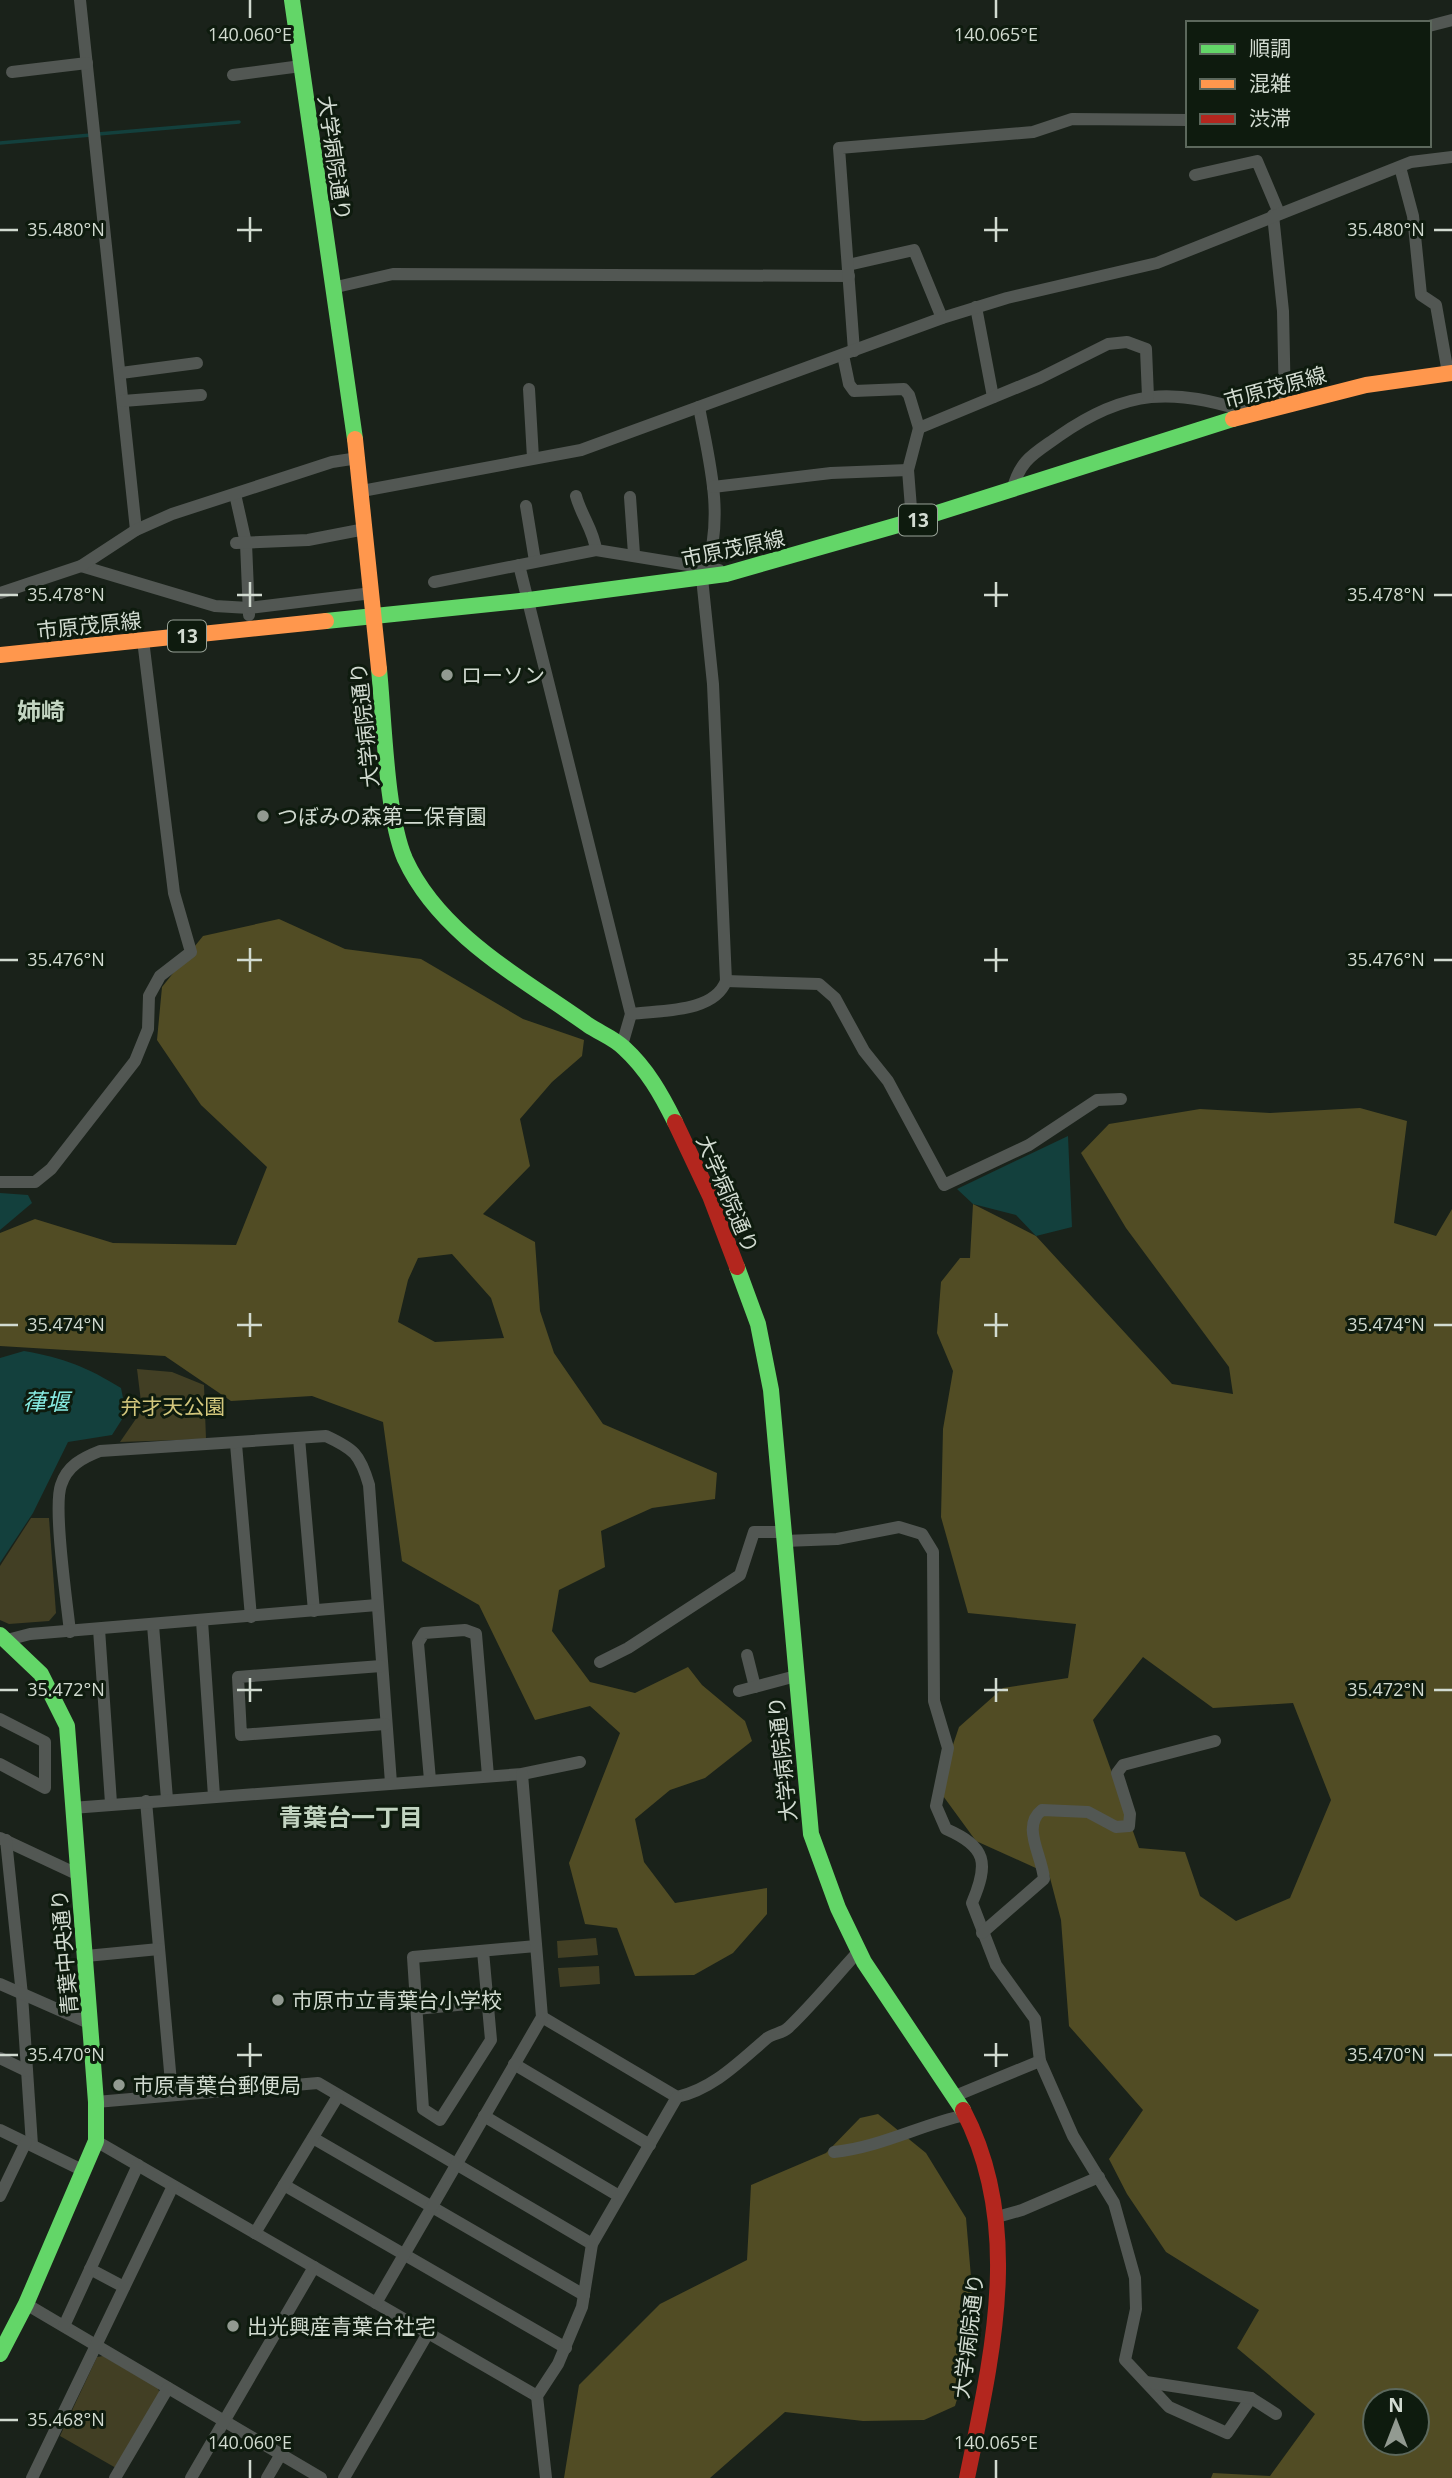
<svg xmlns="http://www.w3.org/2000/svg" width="1452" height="2478" font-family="'Open Sans','Noto Sans JP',sans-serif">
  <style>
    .green { fill: #423f24 }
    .forest { fill: #514c24; fill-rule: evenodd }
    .water { fill: #13403d }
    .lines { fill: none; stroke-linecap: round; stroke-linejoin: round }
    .stream { stroke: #13403d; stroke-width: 3.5 }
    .street { stroke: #525753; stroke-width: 12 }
    .fast { stroke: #63d668; stroke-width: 16 }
    .slow { stroke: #ff974d; stroke-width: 16 }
    .jam { stroke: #b3261e; stroke-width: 16 }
    .ticks { fill: none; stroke: #d2dbd1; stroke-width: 2.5 }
    .poi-dot { fill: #929a91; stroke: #0e1b0e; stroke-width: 2.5 }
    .labels { text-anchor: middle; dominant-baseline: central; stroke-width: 6; stroke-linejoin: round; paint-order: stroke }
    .shield { fill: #0e1b0e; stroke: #97a196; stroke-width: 2 }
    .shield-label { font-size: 19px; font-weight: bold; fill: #d2dbd1 }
    .street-label { font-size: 21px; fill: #d2dbd1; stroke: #0e1b0e }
    .poi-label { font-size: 21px; fill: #d2dbd1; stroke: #0e1b0e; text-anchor: start }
    .park-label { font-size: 21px; fill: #d3c77d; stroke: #0e1b0e }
    .water-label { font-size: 23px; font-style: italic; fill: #87ebe2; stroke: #0e1b0e }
    .quarter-label { font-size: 24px; font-weight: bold; fill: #c2d4c1; stroke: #0e1b0e }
    .ticks-label { font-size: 18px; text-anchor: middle; fill: #d2dbd1; stroke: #0e1b0e; stroke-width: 6; stroke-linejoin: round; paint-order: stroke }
  </style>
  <rect width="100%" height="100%" fill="#1a221a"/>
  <g class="green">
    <polygon points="137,1369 172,1372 204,1385 206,1439 120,1442 142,1410"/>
    <polygon points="31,1518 49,1518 56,1613 49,1621 9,1624 0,1620 0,1566"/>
    <polygon points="596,1938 598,1955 558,1958 557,1941"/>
    <polygon points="599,1966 600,1984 560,1987 558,1968"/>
    <polygon points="103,2356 158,2388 160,2394 116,2468 60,2436 97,2357"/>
  </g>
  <g class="forest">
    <path d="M 279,919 L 345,949 L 421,959 L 523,1019 L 584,1040 L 582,1056 L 552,1082 L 520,1119 L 530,1166 L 483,1214 L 535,1242 L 540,1311 L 554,1353 L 603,1424 L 717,1473 L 715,1499 L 652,1508 L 601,1531 L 605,1567 L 559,1590 L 552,1631 L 590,1682 L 635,1693 L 688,1667 L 702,1685 L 745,1721 L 752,1741 L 705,1778 L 670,1790 L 635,1819 L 644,1862 L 675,1903 L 767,1888 L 767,1914 L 733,1953 L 694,1975 L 635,1976 L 617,1928 L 585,1924 L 569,1863 L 620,1733 L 590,1706 L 535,1720 L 479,1605 L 402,1561 L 383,1422 L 312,1396 L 231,1401 L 165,1356 L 0,1346 L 0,1233 L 35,1219 L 113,1243 L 236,1245 L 267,1167 L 201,1105 L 157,1040 L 162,987 L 203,936 ZM 452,1254 L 491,1298 L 504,1338 L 435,1342 L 398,1322 L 408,1280 L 418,1258 Z"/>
    <path d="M 1360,1108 L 1407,1121 L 1394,1223 L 1436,1236 L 1452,1209 L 1452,2478 L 1211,2478 L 1213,2473 L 1270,2476 L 1315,2414 L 1237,2348 L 1259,2310 L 1166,2252 L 1127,2194 L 1109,2159 L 1143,2110 L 1069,2026 L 1061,1920 L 1049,1874 L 976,1841 L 938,1789 L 959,1727 L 1003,1688 L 1068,1678 L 1076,1624 L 968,1613 L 941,1517 L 943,1429 L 953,1371 L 937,1333 L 941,1282 L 960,1258 L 970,1258 L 973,1204 L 1036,1236 L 1172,1384 L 1233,1394 L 1229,1367 L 1126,1228 L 1081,1153 L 1109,1124 L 1200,1109 L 1270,1113 ZM 1143,1657 L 1213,1708 L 1293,1703 L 1331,1800 L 1290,1898 L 1236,1921 L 1200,1896 L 1185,1852 L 1139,1848 L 1093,1720 ZM 1375,2401 L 1417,2401 L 1417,2443 L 1375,2443 Z"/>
    <polygon points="878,2114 926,2153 966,2218 976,2336 955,2406 924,2420 863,2421 785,2412 710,2478 564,2478 579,2385 660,2304 747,2260 751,2185 826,2153 860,2118"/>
  </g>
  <g class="water">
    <polygon points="1068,1136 1072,1227 1036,1236 1016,1215 973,1204 957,1189"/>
    <polygon points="0,1193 28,1195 32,1203 0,1230"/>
    <path d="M 24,1351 C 64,1358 87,1367 121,1388 L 126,1413 L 112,1435 L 68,1442 L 33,1513 L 0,1563 L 0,1358 Z"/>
  </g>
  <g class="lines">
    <g class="stream">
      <polyline points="98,134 239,122"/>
      <polyline points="0,143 91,135"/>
    </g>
    <g class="street">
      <polyline points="80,0 136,530"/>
      <polyline points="1429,26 1452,20"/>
      <polyline points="12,72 87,63"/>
      <polyline points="233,75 301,66"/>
      <polyline points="1400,167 1413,216 1421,295 1436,305 1448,373"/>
      <polyline points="1195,175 1257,161 1279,213"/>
      <polyline points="1273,215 1283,311 1285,406"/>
      <polyline points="848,265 914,250 942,318"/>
      <polyline points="332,288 393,274 849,276"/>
      <polyline points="976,307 993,397"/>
      <polyline points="854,351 839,148 1033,132 1072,119 1188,120"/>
      <polyline points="843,355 849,384 854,391 904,389 909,395 919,428"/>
      <polyline points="121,373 197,363"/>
      <polyline points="529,389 533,458"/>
      <polyline points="123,401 201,395"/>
      <path d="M 699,407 C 709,461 724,513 707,567"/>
      <polyline points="713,487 831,473 908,470"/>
      <polyline points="362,491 581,450 942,318 1007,298 1157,263 1411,162 1452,157"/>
      <path d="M 1012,491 C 1020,459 1034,454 1059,436 C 1126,389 1173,387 1251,413"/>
      <polyline points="235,494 246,543 249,615"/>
      <path d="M 576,496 C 581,515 594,531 596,550"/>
      <polyline points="630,497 634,554"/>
      <polyline points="526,506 535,561"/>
      <polyline points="912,521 908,470 919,428 1040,378 1108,344 1127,342 1146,349 1148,397"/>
      <polyline points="236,543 308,540 365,529"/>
      <polyline points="519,565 631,1014 622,1045"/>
      <polyline points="81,566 215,606 249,608 372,593"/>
      <polyline points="434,582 596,550 719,570"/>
      <polyline points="0,593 81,566 136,530 172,514 332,462 358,458"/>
      <polyline points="726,981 819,984 835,998 864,1051 888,1081 944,1185 1029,1145 1097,1100 1121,1099"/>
      <path d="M 631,1014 C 661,1010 714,1013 726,981 L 713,684 L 702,578"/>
      <polyline points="0,1182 35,1182 51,1169 135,1061 148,1029 149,996 160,976 191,952 174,893 143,640"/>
      <polyline points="299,1438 314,1611"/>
      <polyline points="236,1444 251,1617"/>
      <path d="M 784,1541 L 837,1539 L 899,1527 L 922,1534 L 933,1552 L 934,1701 L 948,1748 L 936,1806 L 946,1829 C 987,1847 989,1863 972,1903 L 996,1965 L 1035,2019 L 1040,2061 L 1073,2136 L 1114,2203 L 1135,2278 L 1136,2309 L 1125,2360 L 1169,2407 L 1227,2433 L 1251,2398"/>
      <polyline points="202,1621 214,1796"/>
      <polyline points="153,1625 167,1799"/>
      <polyline points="99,1629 111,1803"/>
      <path d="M 70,1632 C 67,1603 53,1507 61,1485 C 67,1466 82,1458 100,1451 L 326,1436 C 354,1449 360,1454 369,1485 L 391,1783"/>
      <polyline points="7,1640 30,1634 377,1605"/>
      <polyline points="747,1655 755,1687"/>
      <polyline points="600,1662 628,1648 740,1575 754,1532 784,1532"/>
      <polyline points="381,1666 238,1677 241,1735 385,1724"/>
      <polyline points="739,1691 796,1676"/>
      <polyline points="0,1719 45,1742 45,1788 0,1764"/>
      <polyline points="430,1780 418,1643 424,1633 465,1630 476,1634 488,1776"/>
      <polyline points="146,1801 172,2094"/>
      <polyline points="72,1808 522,1774 580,1762"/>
      <polyline points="0,1838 79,1875"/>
      <polyline points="6,1840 22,1995 32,2145"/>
      <path d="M 982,1933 L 1044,1879 C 1042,1855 1021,1826 1042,1810 L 1088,1812 L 1116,1827 L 1129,1826 L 1130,1814 L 1117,1773 L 1123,1765 L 1215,1741"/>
      <polyline points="483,1951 491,2040 440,2120 423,2109 413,1957 536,1946"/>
      <polyline points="86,1956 159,1949"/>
      <polyline points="0,1984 91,2024"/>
      <polyline points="416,2009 488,2002"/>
      <path d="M 542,2017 L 677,2097 C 713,2089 739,2062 766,2039 C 772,2033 783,2034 789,2027 C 813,2004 835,1977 858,1952"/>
      <polyline points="0,2058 27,2071"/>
      <polyline points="514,2064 650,2145"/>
      <polyline points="955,2096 1040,2061"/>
      <polyline points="96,2102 318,2083 592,2244"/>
      <polyline points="484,2116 619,2196"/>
      <polyline points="0,2130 84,2171"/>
      <polyline points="313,2138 584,2295"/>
      <polyline points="96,2141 537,2396"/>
      <path d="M 834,2152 C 881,2147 920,2125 965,2115"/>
      <polyline points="284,2185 566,2348"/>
      <polyline points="0,2196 26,2142"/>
      <polyline points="997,2217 1022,2210 1099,2177"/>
      <polyline points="255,2233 338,2096"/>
      <polyline points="90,2269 124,2287"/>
      <polyline points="376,2303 542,2017 522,1774"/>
      <polyline points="26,2304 321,2478"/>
      <polyline points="64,2326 138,2165"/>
      <polyline points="1146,2382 1251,2398 1276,2414"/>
      <polyline points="32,2478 173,2186"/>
      <polyline points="115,2478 168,2388"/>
      <polyline points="191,2478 314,2267"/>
      <polyline points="267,2478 281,2454"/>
      <polyline points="344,2478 428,2333"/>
      <polyline points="546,2478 537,2396 558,2364 582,2307 592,2244 677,2097"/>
    </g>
    <g class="fast">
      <polyline points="292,0 355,439"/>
      <polyline points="326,621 529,600 726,574 912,521 1233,419"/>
      <path d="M 379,669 C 384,719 386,815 405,859 C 440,935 522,978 588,1025 C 600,1033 614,1038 624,1048 C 647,1069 661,1094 675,1122"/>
      <polyline points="737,1267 758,1324 771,1390 811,1834 838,1908 864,1962 963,2110"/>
      <polyline points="0,1635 41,1674 67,1726 96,2102 96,2141 26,2304 0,2354"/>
    </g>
    <g class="slow">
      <polyline points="1233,419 1366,385 1452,373"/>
      <polyline points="355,439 379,669"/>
      <polyline points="0,655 326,621"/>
    </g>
    <g class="jam">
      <polyline points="675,1122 710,1196 737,1267"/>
      <path d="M 963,2110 C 1024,2226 992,2356 967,2478"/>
    </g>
  </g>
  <path class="ticks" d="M 250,0 L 250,18M 996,0 L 996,18M 250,217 L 250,242M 996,217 L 996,242M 0,230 L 18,230M 237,230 L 262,230M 984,230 L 1008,230M 1434,230 L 1452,230M 250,582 L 250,607M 996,582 L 996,607M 0,595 L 18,595M 237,595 L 262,595M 984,595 L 1008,595M 1434,595 L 1452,595M 250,948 L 250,972M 996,948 L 996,972M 0,960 L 18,960M 237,960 L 262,960M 984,960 L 1008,960M 1434,960 L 1452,960M 250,1313 L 250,1337M 996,1313 L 996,1337M 0,1325 L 18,1325M 237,1325 L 262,1325M 984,1325 L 1008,1325M 1434,1325 L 1452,1325M 250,1678 L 250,1702M 996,1678 L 996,1702M 0,1690 L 18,1690M 237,1690 L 262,1690M 984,1690 L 1008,1690M 1434,1690 L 1452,1690M 250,2043 L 250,2067M 996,2043 L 996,2067M 0,2055 L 18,2055M 237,2055 L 262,2055M 984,2055 L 1008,2055M 1434,2055 L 1452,2055M 0,2420 L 18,2420M 250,2460 L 250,2478M 996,2460 L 996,2478"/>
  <g class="poi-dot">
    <circle cx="447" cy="675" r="7"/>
    <circle cx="263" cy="816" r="7"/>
    <circle cx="278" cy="2000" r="7"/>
    <circle cx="119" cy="2085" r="7"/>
    <circle cx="233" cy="2326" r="7"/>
  </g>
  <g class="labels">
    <g class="shield">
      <rect x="899" y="504.5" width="38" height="31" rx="5"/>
      <rect x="168" y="620.5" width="38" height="31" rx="5"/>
    </g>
    <g class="shield-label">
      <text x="918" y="520">13</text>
      <text x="187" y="636">13</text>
    </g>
    <g class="street-label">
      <text transform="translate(335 158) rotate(82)">大学病院通り</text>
      <text transform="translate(1275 387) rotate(-15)">市原茂原線</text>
      <text transform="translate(733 548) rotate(-12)">市原茂原線</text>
      <text transform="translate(89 625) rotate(-6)">市原茂原線</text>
      <text transform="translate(364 725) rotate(-96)">大学病院通り</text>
      <text transform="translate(728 1194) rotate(67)">大学病院通り</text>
      <text transform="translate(782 1759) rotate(-96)">大学病院通り</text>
      <text transform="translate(64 1952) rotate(-95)">青葉中央通り</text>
      <text transform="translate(968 2336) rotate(-83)">大学病院通り</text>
    </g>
    <g class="poi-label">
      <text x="461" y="675">ローソン</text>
      <text x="277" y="816">つぼみの森第二保育園</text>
      <text x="292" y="2000">市原市立青葉台小学校</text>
      <text x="133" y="2085">市原青葉台郵便局</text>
      <text x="247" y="2326">出光興産青葉台社宅</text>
    </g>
    <g class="park-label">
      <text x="173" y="1406">弁才天公園</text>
    </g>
    <g class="water-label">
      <text x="46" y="1401">葎堰</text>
    </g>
    <g class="quarter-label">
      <text x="41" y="710">姉崎</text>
      <text x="351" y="1816">青葉台一丁目</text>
    </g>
  </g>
  <g class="ticks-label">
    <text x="250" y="41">140.060°E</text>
    <text x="996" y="41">140.065°E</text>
    <text x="66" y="236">35.480°N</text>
    <text x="1386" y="236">35.480°N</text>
    <text x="66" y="601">35.478°N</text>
    <text x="1386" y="601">35.478°N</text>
    <text x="66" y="966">35.476°N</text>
    <text x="1386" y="966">35.476°N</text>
    <text x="66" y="1331">35.474°N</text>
    <text x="1386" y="1331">35.474°N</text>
    <text x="66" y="1696">35.472°N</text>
    <text x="1386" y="1696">35.472°N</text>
    <text x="66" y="2061">35.470°N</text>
    <text x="1386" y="2061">35.470°N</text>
    <text x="66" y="2426">35.468°N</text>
    <text x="250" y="2449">140.060°E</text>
    <text x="996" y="2449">140.065°E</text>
  </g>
  <rect x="1186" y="21" width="245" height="126" fill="#0e1b0e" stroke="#5c685c" stroke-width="2"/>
  <rect x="1200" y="44" width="35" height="10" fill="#63d668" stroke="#5c685c" stroke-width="2"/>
  <text x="1249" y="56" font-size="21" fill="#d2dbd1">順調</text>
  <rect x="1200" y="79" width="35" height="10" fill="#ff974d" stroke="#5c685c" stroke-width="2"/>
  <text x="1249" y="91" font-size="21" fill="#d2dbd1">混雑</text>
  <rect x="1200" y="114" width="35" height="10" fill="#b3261e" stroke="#5c685c" stroke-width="2"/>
  <text x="1249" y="126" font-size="21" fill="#d2dbd1">渋滞</text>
  <g transform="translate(1396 2422)"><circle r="33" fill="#0e1b0e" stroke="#5c685c" stroke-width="2"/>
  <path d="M0-5L12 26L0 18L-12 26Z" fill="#929a91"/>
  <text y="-10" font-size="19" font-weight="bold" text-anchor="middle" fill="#d2dbd1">N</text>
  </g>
</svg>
